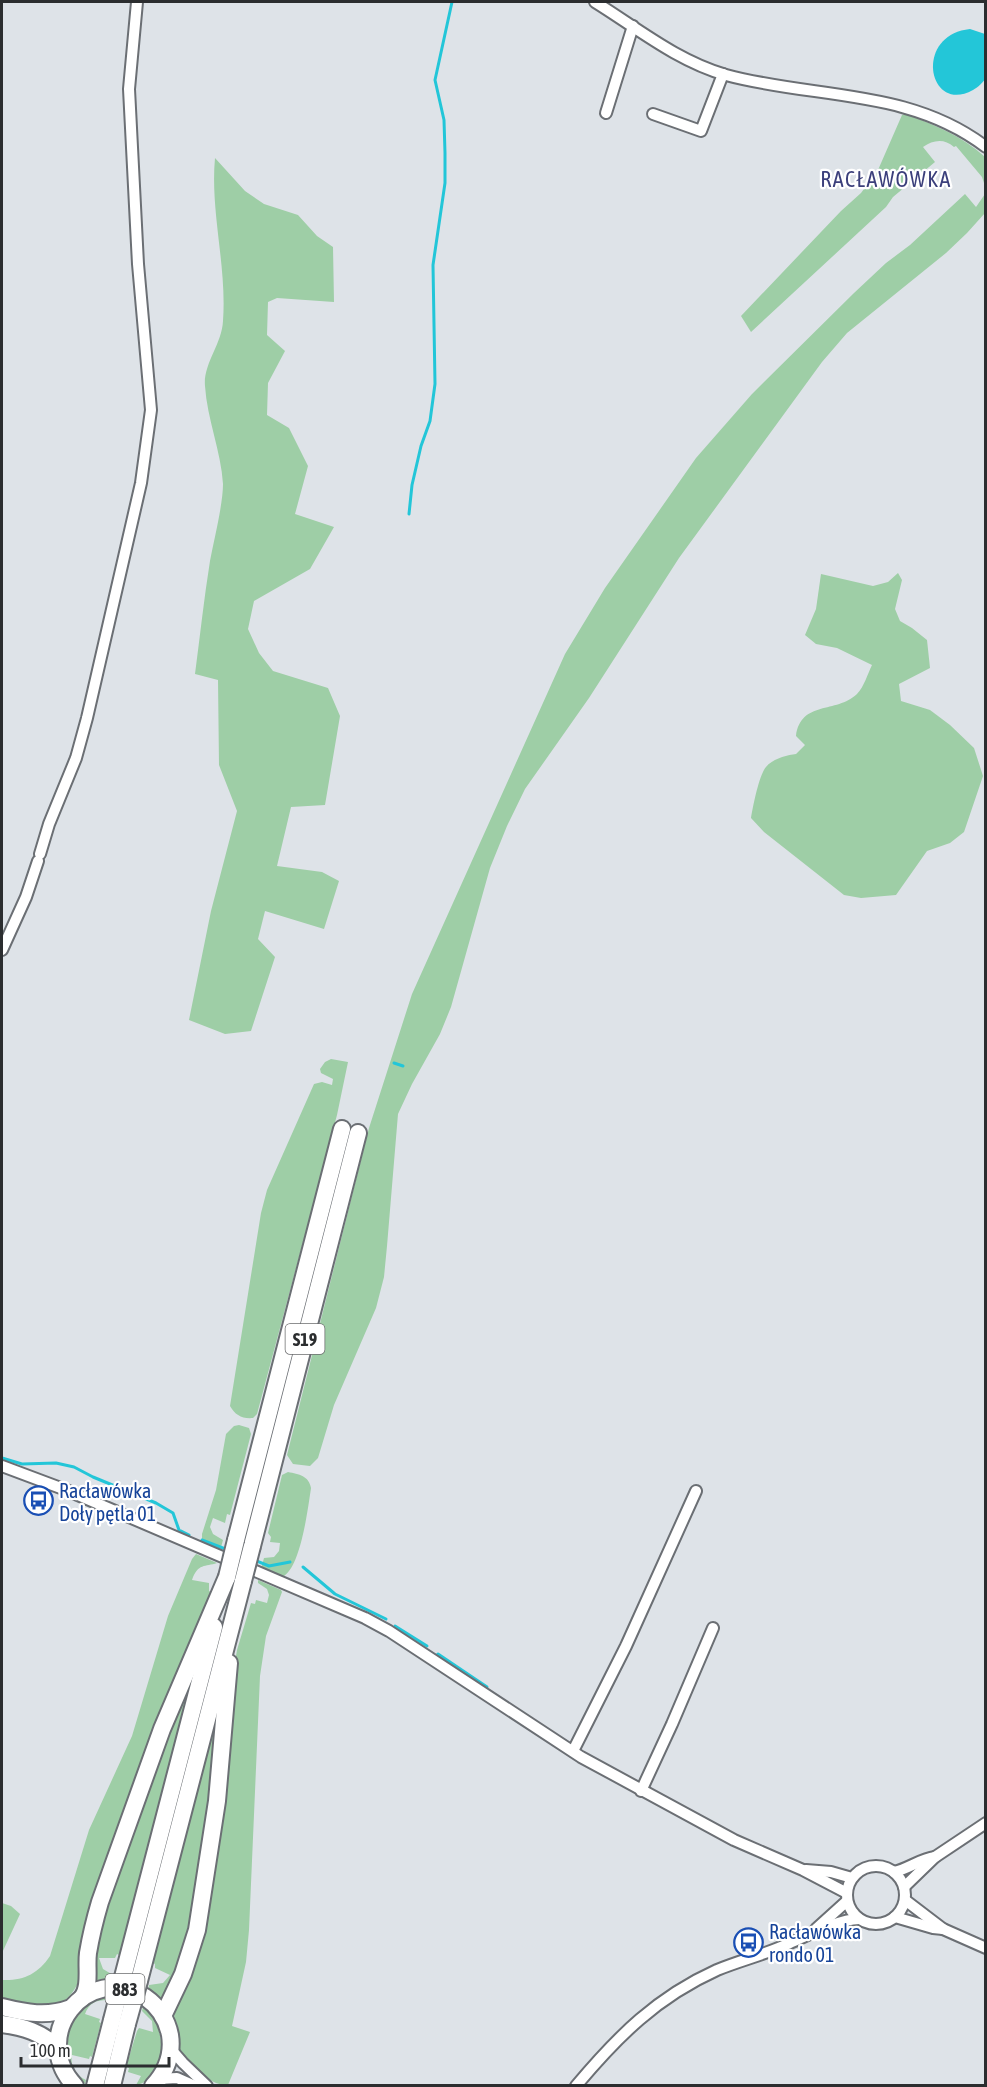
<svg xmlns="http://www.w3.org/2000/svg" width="987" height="2087" font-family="'Asap Condensed',sans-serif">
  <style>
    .green { fill: #9ecea6 }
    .water { fill: #23c6d8 }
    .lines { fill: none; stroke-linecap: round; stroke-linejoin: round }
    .stream { stroke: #23c6d8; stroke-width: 3 }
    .minor-casing { stroke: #6b6f74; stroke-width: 14 }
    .highway-casing { stroke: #6b6f74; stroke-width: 20 }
    .minor { stroke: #fff; stroke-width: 10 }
    .highway { stroke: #fff; stroke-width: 16 }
    .highway-bridge-casing { stroke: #6b6f74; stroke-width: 20; stroke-linecap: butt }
    .highway-bridge { stroke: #fff; stroke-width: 16 }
    .labels { text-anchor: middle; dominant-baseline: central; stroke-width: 4.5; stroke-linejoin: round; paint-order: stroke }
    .shield { fill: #fff; stroke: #6b6c6d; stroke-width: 1.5 }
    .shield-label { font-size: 18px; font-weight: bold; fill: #2b2d2f }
    .transit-label { font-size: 20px; fill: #164399; stroke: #fff; text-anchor: start }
    .quarter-label { font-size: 22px; letter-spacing: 1.5px; fill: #3b3f7b; stroke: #fff }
  </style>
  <rect width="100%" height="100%" fill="#dee3e8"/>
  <g class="green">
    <path d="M 906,114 C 935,125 962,136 985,157 L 985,186 L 982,177 L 956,146 L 954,147 C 944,138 933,140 923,147 L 935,162 L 893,197 L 886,207 L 751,332 L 741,316 L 841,211 L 861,193 L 878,170 L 902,115 Z"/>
    <path d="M 215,158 L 245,191 L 264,204 L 298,215 L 317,236 L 333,247 L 334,302 L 277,298 L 268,302 L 267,335 L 285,351 L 268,383 L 267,415 L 289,428 L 308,466 L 295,514 L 334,527 L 310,569 L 254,601 L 248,629 L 259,653 L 273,671 L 328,688 L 340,716 L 325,805 L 291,807 L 277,866 L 322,872 L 339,881 L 324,929 L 265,911 L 258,939 L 275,957 L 251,1031 L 225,1034 L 189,1020 L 211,911 L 237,811 L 219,765 L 218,680 L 195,674 C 200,636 204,598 210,561 C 214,540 223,504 223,484 C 221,451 207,419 205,386 C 203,364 222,344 223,321 C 227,266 210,212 215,158 Z"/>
    <polygon points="965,194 976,207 985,194 985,213 967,233 946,253 847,333 822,362 679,558 589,698 525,789 507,826 490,868 451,1007 440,1034 412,1084 398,1114 387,1246 384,1277 376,1308 334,1405 318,1458 310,1466 293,1464 287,1455 369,1128 412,994 565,654 605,588 696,458 752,394 854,293 886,263 910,245"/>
    <path d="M 898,573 L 902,580 L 895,609 L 900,621 L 912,628 L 927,640 L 930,668 L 899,684 L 901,701 L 930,710 L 950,725 L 974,748 L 983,776 L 964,832 L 950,843 L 927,851 L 896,895 L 861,898 L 844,895 L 764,832 L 751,818 C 753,806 759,775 766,767 C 772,759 787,755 796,754 L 805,745 L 796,736 C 801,700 836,714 857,694 C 864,687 868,673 872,665 L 837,648 L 816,644 L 805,635 L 816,609 L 821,574 L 873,586 L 888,582 Z"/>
    <path d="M 331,1059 L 348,1062 L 337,1115 L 257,1414 L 253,1418 C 242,1419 235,1415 230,1406 L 261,1213 L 267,1190 L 314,1084 L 322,1082 L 332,1085 L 333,1079 L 321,1073 L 320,1069 L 325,1062 Z"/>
    <polygon points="239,1425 249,1428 251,1434 230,1515 227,1514 225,1523 213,1518 210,1527 213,1534 223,1540 220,1551 205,1545 202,1541 202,1534 216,1490 226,1434 234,1426"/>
    <path d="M 288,1472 C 299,1474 309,1476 311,1488 C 308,1508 301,1565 284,1576 L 261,1569 L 264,1558 L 274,1557 L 279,1551 L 280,1543 L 270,1542 L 271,1537 L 268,1533 L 282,1475 Z"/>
    <path d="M 196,1554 L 217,1563 C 205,1567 198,1563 192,1580 L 209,1583 L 209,1591 L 211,1592 L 78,1983 C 61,2018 33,2006 2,2001 L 2,1980 C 23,1981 38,1974 50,1956 L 89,1830 L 132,1736 L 168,1616 L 192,1559 Z"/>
    <path d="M 258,1580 L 281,1590 L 282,1592 L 266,1636 L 260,1676 L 249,1930 L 246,1962 L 232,2026 L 250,2032 L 228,2085 C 215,2085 210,2080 200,2072 C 172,2051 169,2025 179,1994 L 237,1650 L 251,1603 L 255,1604 L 256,1600 L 267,1603 L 269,1595 L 267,1589 L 258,1583 Z"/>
    <polygon points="191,1680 119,1955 117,1954 115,1958 99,1958 103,1969 113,1975 111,1981 94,1984 93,1971 100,1923 185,1684"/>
    <polygon points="218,1712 216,1761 189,1942 162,2001 160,2001 148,1991 149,1985 163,1983 170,1975 155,1968 155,1964 153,1963"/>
    <polygon points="2,1903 11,1906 20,1914 2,1953"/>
    <path d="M 108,1997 L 107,2000 C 96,2000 89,2003 85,2014 L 100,2019 L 99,2022 L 101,2023 L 92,2057 L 90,2056 L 89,2059 L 72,2055 C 70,2067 75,2074 86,2080 L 85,2084 C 54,2054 63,2006 108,1997 Z"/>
    <path d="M 143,2007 C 168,2024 169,2079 136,2085 L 141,2076 L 128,2072 L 129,2068 L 126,2067 L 137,2031 L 139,2028 L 153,2032 L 152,2021 L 142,2011 Z"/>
  </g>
  <path class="water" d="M 970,29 L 985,34 C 986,47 987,64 986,77 C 984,82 978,87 973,90 C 928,115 913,35 970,29 Z"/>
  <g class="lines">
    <g class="stream">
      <polyline points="409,514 412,485 421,446 430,421 435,384 433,265 445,183 445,153 444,120 435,80 452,2"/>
      <polyline points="394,1063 403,1066"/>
      <polyline points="2,1458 22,1464 56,1463 74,1467 93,1477 156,1503 173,1513 179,1530 189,1535"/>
      <polyline points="202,1540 228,1550"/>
      <polyline points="254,1560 269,1566 290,1562"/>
      <polyline points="303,1567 335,1594 386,1619"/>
      <polyline points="395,1626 427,1646"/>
      <polyline points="438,1654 487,1687"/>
    </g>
    <defs>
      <g id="minor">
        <path d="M 595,2 C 637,28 677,61 726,75 C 814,99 909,88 986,147"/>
        <polyline points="606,113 633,26"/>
        <polyline points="653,114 701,131 723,74"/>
        <polyline points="40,854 49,824 76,758 87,718 141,483 151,410 138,264 129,89 137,2"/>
        <polyline points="2,950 26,897 38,861"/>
        <polyline points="2,1466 66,1490 365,1618 389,1631 581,1757 734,1840 803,1870 847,1893"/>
        <polyline points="573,1751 626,1646 696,1491"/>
        <polyline points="641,1791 672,1724 713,1628"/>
        <circle cx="876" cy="1895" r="29"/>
        <polyline points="806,1870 831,1872 852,1878"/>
        <path d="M 894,1872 C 908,1869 920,1859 935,1857"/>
        <polyline points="904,1887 935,1857 986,1823"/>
        <polyline points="905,1900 943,1929 986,1948"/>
        <polyline points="895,1917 933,1928 943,1929"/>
        <polyline points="816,1929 847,1901"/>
        <polyline points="170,2048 183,2063 207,2086"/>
        <polyline points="159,2079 177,2078 195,2086"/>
        <path d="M 576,2086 C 618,2036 657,1997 717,1970 C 741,1960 767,1954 790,1943 C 808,1935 840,1919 859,1919"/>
      </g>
      <g id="highway">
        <polyline points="236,1540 342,1129"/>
        <polyline points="252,1546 358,1133"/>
        <polyline points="123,1977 214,1627"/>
        <polyline points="139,1981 243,1581"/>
        <path d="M 82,1998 C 91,1986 86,1967 88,1953 C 91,1935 95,1919 100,1902 L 162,1729 L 227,1577"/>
        <path d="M 2,2007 C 26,2013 47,2017 71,2008"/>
        <polyline points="163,2016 183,1974 197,1930 217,1801 229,1663"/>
        <path d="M 2,2024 C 24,2027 41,2032 58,2048"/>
        <path d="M 75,2086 C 28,2036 87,1961 145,1997 C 158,2006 167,2020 170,2035 C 173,2054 166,2072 153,2086"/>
        <polyline points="95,2086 112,2020"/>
        <polyline points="112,2086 127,2024"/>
      </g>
    </defs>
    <use href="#minor" class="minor-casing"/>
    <use href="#highway" class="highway-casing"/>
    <use href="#minor" class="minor"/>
    <use href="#highway" class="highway"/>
    <defs>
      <g id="highway-bridge">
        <polyline points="227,1577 236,1540"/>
        <polyline points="243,1581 252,1546"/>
        <polyline points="112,2020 123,1977"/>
        <polyline points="127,2024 139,1981"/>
      </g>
    </defs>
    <use href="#highway-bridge" class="highway-bridge-casing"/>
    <use href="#highway-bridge" class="highway-bridge"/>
  </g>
  <defs>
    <symbol id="bus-ring" viewBox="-11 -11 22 22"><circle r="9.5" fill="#fff" stroke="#1a4fb4" stroke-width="1.5"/><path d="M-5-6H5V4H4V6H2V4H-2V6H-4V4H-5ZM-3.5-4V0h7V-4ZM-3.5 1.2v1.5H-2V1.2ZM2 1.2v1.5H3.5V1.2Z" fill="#1a4fb4"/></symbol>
  </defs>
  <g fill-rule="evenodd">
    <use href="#bus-ring" x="22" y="1484" width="33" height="33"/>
    <use href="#bus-ring" x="732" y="1926" width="33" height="33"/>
  </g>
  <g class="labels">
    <g class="shield">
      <rect x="285.5" y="1324" width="39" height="30" rx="4.5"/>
      <rect x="105.5" y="1974" width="39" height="30" rx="4.5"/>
    </g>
    <g class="shield-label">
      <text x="305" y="1339">S19</text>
      <text x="125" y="1989">883</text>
    </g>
    <g class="transit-label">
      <text x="59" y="1490">Racławówka<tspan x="59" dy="23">Doły pętla 01</tspan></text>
      <text x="769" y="1931">Racławówka<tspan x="769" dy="23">rondo 01</tspan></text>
    </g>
    <g class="quarter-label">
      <text x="886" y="179">RACŁAWÓWKA</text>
    </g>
  </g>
  <rect width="987" height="2087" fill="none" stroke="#2b2d2f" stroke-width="6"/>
  <path d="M21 2057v9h148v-9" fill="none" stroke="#2b2d2f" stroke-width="3"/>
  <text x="30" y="2057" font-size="18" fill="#2b2d2f" stroke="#ffffff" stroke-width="4.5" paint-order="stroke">100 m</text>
</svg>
